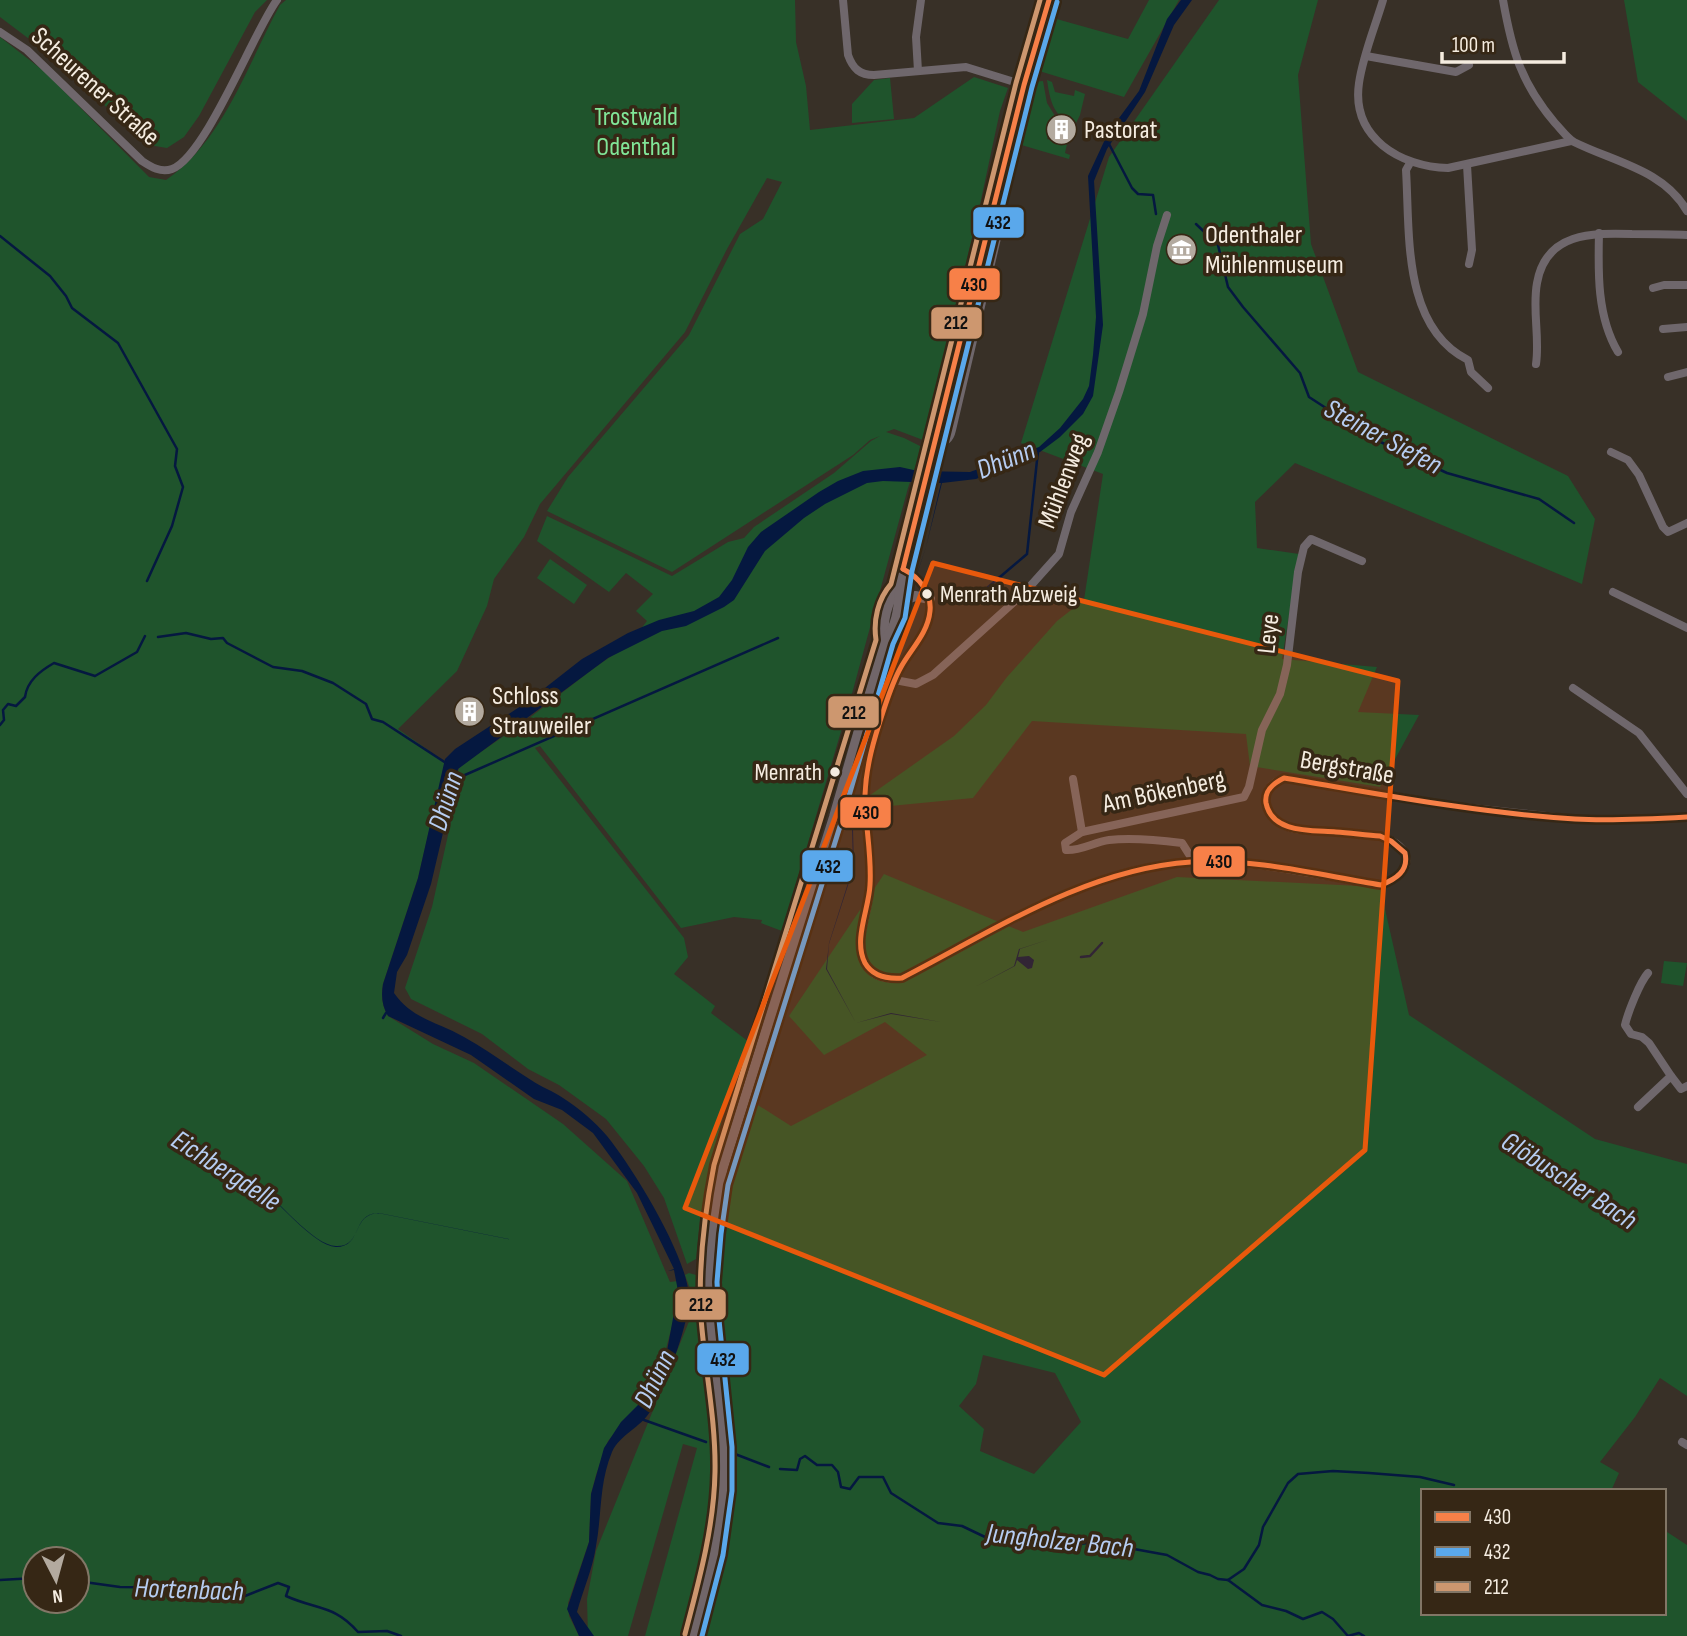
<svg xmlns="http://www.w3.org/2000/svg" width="1687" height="1636" font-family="'Sofia Sans Condensed',sans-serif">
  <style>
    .green { fill: #1f542c; fill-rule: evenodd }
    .water { fill: #051840 }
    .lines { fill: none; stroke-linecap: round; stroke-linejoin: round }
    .stream { stroke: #051840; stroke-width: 2.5 }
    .minor { stroke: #6f676c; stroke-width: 8 }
    .major { stroke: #716669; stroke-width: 10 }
    .bus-1-casing { stroke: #362715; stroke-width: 10 }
    .bus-2-casing { stroke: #362715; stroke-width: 10 }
    .bus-3-casing { stroke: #362715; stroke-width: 10 }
    .bus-1 { stroke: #f78048; stroke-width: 5 }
    .bus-2 { stroke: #5aa8eb; stroke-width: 5 }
    .bus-3 { stroke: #cd976f; stroke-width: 5 }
    .marked { fill: #e8590c; fill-opacity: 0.2; stroke: #e8590c; stroke-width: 5; stroke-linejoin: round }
    .bus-dot { fill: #f5ece0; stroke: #362715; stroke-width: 2.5 }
    .labels { text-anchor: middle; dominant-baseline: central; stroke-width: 7; stroke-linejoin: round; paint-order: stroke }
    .bus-label { font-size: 24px; fill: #f5ece0; stroke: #362715; text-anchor: start }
    .street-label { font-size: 26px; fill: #f5ece0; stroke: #362715 }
    .park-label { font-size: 26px; fill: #81e698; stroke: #362715 }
    .poi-label { font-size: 26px; fill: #f5ece0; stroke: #362715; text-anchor: start }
    .water-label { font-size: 28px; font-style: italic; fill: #b6cdf2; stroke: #362715 }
    .line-badge { stroke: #362715; stroke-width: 2.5 }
    .pale-badge-label { font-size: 19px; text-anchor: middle; font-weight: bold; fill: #111 }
  </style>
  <rect width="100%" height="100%" fill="#383027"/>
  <g class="green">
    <polygon points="0,0 267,0 255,12 199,116 184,137 167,148 149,145 133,134 69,69 0,17"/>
    <path d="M 286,0 L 795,0 L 796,42 L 806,86 L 810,130 L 914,118 L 974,77 L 1008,88 L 1000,111 L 979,209 L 923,440 L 894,429 L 886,432 L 904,438 L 922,447 L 908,488 L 850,701 L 782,931 L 761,923 L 762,920 L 734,917 L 681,928 L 540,746 L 535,748 L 684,938 L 688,957 L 674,974 L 715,1006 L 711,1013 L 749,1042 L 724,1109 L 700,1219 L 696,1259 L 687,1264 L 664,1198 L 644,1166 L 606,1119 L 559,1085 L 528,1069 L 482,1034 L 411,999 L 405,988 L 432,907 L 460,781 L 455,779 L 460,766 L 519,726 L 594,668 L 629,644 L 647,621 L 636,611 L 653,594 L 626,573 L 609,592 L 537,541 L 547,516 L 672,576 L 728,542 L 744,538 L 754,527 L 834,473 L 871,441 L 880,436 L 870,440 L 853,455 L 672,572 L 547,511 L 568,477 L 689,335 L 740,234 L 763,219 L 782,182 L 767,178 L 727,249 L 685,332 L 540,504 L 524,537 L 494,579 L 487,606 L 457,671 L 398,729 L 445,762 L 418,878 L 383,984 C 381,996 382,1006 388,1016 L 433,1044 L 474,1063 L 563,1124 L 627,1181 L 670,1282 L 678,1281 L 677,1307 L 662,1364 L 649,1394 L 608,1441 L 596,1475 L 591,1494 L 589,1542 L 568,1603 L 569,1616 L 579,1636 L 0,1636 L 0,37 L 45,72 L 149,177 L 166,180 C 224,140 247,65 280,5 ZM 35,1559 L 77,1559 L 77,1601 L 35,1601 Z"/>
    <polygon points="1149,0 1179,0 1124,97 1036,70 1053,18 1128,39"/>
    <polygon points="1219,0 1318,0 1298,75 1311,244 1358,372 1568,476 1595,519 1582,584 1295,463 1255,502 1257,548 1299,554 1282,659 1377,667 1358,712 1419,715 1380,787 1250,766 1246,734 1032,721 973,798 849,810 954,736 986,705 1007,677 1057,621 1084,600 1103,474 1021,443 1109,157"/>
    <polygon points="1624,0 1687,0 1687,121 1638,82"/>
    <polygon points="890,78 894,119 852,123 852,104 874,80"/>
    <path d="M 1047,80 L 1052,82 L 1055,92 L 1074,96 L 1075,90 L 1085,94 L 1080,115 L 1076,123 C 1053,119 1050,100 1047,80 Z"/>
    <polygon points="1043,81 1047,103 1055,116 1047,139 1054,141 1055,136 1068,140 1065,153 1070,155 1069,159 1018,144 1033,82"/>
    <polygon points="550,559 587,585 574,604 537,578"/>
    <path d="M 884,874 L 1023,932 L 1177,877 L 1380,887 L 1409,1015 L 1595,1139 L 1687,1164 L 1687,1396 L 1660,1378 L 1635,1417 L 1600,1462 L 1619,1473 L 1611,1491 L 1423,1491 L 1423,1613 L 1664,1613 L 1664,1530 L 1687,1545 L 1687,1636 L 698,1636 L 724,1534 L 728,1498 L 729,1440 L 715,1304 L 715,1251 L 726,1177 L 750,1100 L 791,1126 L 927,1055 L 885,1022 L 824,1055 L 789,1016 ZM 983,1355 L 1055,1373 L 1081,1422 L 1034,1474 L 980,1451 L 984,1429 L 959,1406 L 976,1384 Z"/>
    <polygon points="1664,961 1687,963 1683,986 1661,983"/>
    <path d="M 689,1273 L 696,1275 C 700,1344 714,1414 711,1484 C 709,1536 694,1586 680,1636 L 645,1636 L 697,1448 L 683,1444 L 628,1636 L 588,1636 L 587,1599 L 596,1551 L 690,1319 L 692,1294 L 685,1275 Z"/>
  </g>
  <path class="water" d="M 1181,0 L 1192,0 L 1174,25 L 1145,92 L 1107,149 L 1094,181 L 1103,325 L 1093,396 L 1083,414 L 1060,437 L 1040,452 L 976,479 L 942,483 L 926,547 L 878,692 L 852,792 L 854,867 L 829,944 L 827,969 L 856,1023 L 891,1013 L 941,1022 L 975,987 L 1014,966 L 1019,949 L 1050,939 L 1071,947 L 1050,939 L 1020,949 L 1018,957 L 1029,956 L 1034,960 L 1032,968 L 1028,969 L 1017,960 L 1015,966 L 975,987 L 941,1022 L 891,1014 L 856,1023 L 826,969 L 829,943 L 853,867 L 851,792 L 878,689 L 926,547 L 941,483 L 883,481 L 867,483 L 825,504 L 804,518 L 765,551 L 734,600 L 724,607 L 686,626 L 662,631 L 608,658 L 458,769 L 431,884 L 407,955 L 397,972 L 394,993 C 412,1019 438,1022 464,1037 C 488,1050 508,1066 531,1080 C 541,1087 553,1091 563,1098 C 579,1108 595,1122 607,1136 C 633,1168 690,1260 689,1300 C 687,1330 666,1384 651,1410 C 641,1428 620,1434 612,1452 C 599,1483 602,1514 596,1546 C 593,1568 583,1590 577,1612 L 594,1636 L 579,1636 L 567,1609 L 589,1542 L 591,1494 L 604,1448 L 621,1422 L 649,1394 L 667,1351 L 678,1291 L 674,1270 L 668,1271 L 378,1213 C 351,1214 363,1247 336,1247 C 313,1246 275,1197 256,1184 C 243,1174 219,1166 203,1157 C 180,1143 158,1127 135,1113 C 158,1127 180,1143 203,1157 C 220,1166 241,1172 256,1183 C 275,1197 314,1246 336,1246 C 363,1247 351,1214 379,1213 L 668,1271 L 674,1269 L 637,1193 L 593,1133 L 562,1110 L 534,1099 L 471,1055 L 388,1016 C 382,1006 381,996 383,984 L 418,878 L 445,759 L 455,749 L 527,702 L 582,659 L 628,633 L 659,620 L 694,611 L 719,597 L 732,580 L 748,547 L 761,532 L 819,492 L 838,481 L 863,471 L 900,467 L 918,471 L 970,472 L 1039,447 L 1060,428 L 1083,399 L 1089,386 L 1093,355 L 1096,317 L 1088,176 L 1108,133 L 1139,91 L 1167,19 Z"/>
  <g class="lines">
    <g class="stream">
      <polyline points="1108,142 1132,188 1138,194 1153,195 1156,214"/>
      <polyline points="1196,224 1218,245 1228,287 1243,307 1300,373 1309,397 1372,438 1447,473 1539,499 1574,523"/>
      <polyline points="0,236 50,276 66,296 72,308 118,343 177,449 175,466 183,487 172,526 147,581"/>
      <polyline points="987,588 1027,554 1038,451"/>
      <polyline points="158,637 186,633 211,639 223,638 227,643 273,667 302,671 333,683 366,704 372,719 383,722 446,763"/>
      <path d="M 0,725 L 4,720 L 3,710 L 8,704 L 16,706 L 25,697 C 27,681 40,671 54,663 L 95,676 L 137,652 L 145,636"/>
      <polyline points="458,778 778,638"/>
      <polyline points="1081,957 1090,956 1102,943"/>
      <polyline points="383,1018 386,1013"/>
      <polyline points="224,1168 256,1183"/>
      <polyline points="644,1420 706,1442"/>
      <polyline points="735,1454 769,1467"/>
      <polyline points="780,1469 797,1470 800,1459 805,1456 817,1465 832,1465 838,1472 841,1487 850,1489 859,1477 883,1477 891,1493 938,1523 962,1526 985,1537 1020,1539 1035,1534 1052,1539 1069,1539 1077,1544 1111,1541 1134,1549 1167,1555 1198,1572 1210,1575 1218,1579 1228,1580 1262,1605 1286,1611 1303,1619 1322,1612 1333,1619 1348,1636 1359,1633 1364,1636"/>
      <polyline points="0,1580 35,1578"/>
      <polyline points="1228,1580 1244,1569 1259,1545 1263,1527 1288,1483 1298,1474 1333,1471 1369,1473 1420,1477 1454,1485"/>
      <path d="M 77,1581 L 120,1587 L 208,1588 L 245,1596 L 278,1583 L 289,1587 L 286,1596 C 317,1610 335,1605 358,1632 L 387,1631 L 401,1636"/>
    </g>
    <g class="minor">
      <path d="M 843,0 L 848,55 C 853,69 860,75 874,75 L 966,67 L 1024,85"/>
      <path d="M 1383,0 C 1375,27 1363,55 1359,83 C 1351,138 1401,167 1448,168 L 1571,141"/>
      <path d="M 1503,0 C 1512,51 1521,83 1555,123 C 1561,129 1567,138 1574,142 C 1614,162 1664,170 1687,211"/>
      <path d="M 0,32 L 27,50 L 142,161 C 151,167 161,173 172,169 C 206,156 253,33 277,0"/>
      <polyline points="1366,56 1456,72 1469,65"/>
      <polyline points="918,71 916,37 921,0"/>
      <path d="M 1410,163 L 1406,170 C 1410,234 1402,327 1468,360 L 1471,372 L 1488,388"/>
      <polyline points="1467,165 1472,250 1469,264"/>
      <path d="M 1599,233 C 1598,272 1597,317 1618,352"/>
      <polyline points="1653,288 1664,285 1687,285"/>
      <polyline points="1663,329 1687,327"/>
      <path d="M 1536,364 C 1540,337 1532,310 1537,283 C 1546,232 1592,233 1632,234 C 1651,234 1669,234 1687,235"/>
      <polyline points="1668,377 1687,372"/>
      <path d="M 937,441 C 946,443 950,439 952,430 L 1001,221 L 1001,212 L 994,208"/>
      <polyline points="1611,452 1628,460 1639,475 1663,527 1668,532 1687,523"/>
      <path d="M 903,569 C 918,575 932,594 930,611 C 928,632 911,649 901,667 C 889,689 882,714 875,737 C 867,761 864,786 866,811 C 867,840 873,867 869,896 C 867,916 856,940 863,959 C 869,977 886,980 902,978 C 993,933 1088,867 1191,862 C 1254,859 1319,876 1381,885 C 1415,874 1415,846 1380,836 C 1360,834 1340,832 1319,831 C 1310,830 1300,831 1291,828 C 1265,821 1254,788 1284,778 L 1453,806 L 1574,819 L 1618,820 L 1687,817"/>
      <polyline points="1613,592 1687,628"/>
      <polyline points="895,680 916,684 933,675 1025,592 1059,554 1071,512 1098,452 1119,392 1143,314 1157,246 1167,215"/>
      <polyline points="1573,688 1639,733 1687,794"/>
      <polyline points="1073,779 1082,832"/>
      <path d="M 1194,862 L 1182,843 C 1159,840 1132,837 1109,840 C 1094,842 1081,851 1066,850 L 1065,843 L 1082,832 L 1244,797 L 1249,787 L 1262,730 L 1280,694 L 1287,665 L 1298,572 L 1304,547 L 1311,539 L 1362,561"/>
      <path d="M 1648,973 C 1640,982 1628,1012 1625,1025 L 1631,1034 L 1642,1037 L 1649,1043 L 1671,1076"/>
      <polyline points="1638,1107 1671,1076 1681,1089 1687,1086"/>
      <polyline points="1682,1442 1687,1445"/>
    </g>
    <g class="major">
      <polyline points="899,602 915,596 930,599"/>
      <path d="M 885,640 C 881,625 887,598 899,588"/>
      <path d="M 693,1636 C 708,1581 724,1526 724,1469 C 724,1412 711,1356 709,1299 C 707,1254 714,1211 723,1167 L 834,817 L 885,640 C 902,622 898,591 903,569 L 1024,85 L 1049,0"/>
    </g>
    <defs>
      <g id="bus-1">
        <path d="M 903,569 C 919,577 932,593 930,611 C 928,633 911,649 901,667 C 893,681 888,697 883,712 C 874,739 866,766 865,795 C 865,825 872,855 870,885 C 869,909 853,940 865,963 C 873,977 888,979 902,978 C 993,931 1086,869 1191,862 C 1255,858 1319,875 1381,885 C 1396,879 1409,871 1405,853 L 1391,841 L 1380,836 C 1365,835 1351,833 1336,832 C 1313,830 1272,834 1266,803 C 1264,790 1274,783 1284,778 C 1380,794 1477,813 1575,819 C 1612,821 1650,819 1687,817"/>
        <polyline points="903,569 1024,85 1049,0"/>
      </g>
      <polyline id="bus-2" points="702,1636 723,1555 732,1491 732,1447 719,1320 717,1282 721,1234 728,1185 842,820 893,644 905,618 912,571 1032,87 1057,2"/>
      <path id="bus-3" d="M 685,1634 C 699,1581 714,1527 715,1472 C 716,1421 705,1370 701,1318 C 698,1266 704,1216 714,1165 L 876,640 C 873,620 878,599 891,584 L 1016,83 L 1040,0"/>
    </defs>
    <use href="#bus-1" class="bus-1-casing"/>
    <use href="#bus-2" class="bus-2-casing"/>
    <use href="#bus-3" class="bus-3-casing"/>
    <use href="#bus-1" class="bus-1"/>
    <use href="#bus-2" class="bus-2"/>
    <use href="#bus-3" class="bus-3"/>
  </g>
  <path class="marked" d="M 933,563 L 1398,681 L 1365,1150 L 1104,1375 L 685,1208 Z"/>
  <defs>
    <symbol id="building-disc" viewBox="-11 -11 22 22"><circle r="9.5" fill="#b3aa9f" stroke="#362715"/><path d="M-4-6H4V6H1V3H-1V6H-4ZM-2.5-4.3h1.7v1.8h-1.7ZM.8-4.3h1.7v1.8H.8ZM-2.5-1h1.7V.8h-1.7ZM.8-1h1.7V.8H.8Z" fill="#fff"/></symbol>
    <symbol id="museum-disc" viewBox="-11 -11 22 22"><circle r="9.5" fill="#b3aa9f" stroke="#362715"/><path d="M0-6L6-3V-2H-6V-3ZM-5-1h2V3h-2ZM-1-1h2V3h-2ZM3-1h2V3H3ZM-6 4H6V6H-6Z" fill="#fff"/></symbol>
  </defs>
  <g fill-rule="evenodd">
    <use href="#building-disc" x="1044" y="112" width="35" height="35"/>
    <use href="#museum-disc" x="1164" y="232" width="35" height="35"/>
    <use href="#building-disc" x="452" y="694" width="35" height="35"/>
  </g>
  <g class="bus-dot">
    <circle cx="927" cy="594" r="6"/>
    <circle cx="835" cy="772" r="6"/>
  </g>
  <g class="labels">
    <g class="bus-label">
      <text x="940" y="594">Menrath Abzweig</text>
      <text x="822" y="772" text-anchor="end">Menrath</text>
    </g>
    <g class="street-label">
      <text transform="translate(95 87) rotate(42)">Scheurener Straße</text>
      <text transform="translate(1064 481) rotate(-69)">Mühlenweg</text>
      <text transform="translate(1269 634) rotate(-84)">Leye</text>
      <text transform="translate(1347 768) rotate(10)">Bergstraße</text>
      <text transform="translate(1164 792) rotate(-12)">Am Bökenberg</text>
    </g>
    <g class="park-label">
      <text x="636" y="117">Trostwald<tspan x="636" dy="30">Odenthal</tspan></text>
    </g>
    <g class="poi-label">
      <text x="1084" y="130">Pastorat</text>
      <text x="1205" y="235">Odenthaler<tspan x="1205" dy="30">Mühlenmuseum</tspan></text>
      <text x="492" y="696">Schloss<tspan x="492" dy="30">Strauweiler</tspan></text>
    </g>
    <g class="water-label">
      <text transform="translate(1383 437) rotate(28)">Steiner Siefen</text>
      <text transform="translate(1006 460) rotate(-22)">Dhünn</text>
      <text transform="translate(446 801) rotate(-73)">Dhünn</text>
      <text transform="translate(226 1171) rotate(33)">Eichbergdelle</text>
      <text transform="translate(1569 1181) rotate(33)">Glöbuscher Bach</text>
      <text transform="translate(655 1379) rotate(-64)">Dhünn</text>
      <text transform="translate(1060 1541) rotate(6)">Jungholzer Bach</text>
      <text transform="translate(189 1590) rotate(2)">Hortenbach</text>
    </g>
  </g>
  <g class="line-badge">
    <rect x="972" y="206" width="53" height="33" rx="7" fill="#5aa8eb"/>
    <rect x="948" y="267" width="53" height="34" rx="7" fill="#f78048"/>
    <rect x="930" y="306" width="53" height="34" rx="7" fill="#cd976f"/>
    <rect x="827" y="695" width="53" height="34" rx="7" fill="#cd976f"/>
    <rect x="839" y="796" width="53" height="33" rx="7" fill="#f78048"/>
    <rect x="1192" y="845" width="54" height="33" rx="7" fill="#f78048"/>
    <rect x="801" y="849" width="53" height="34" rx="7" fill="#5aa8eb"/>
    <rect x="674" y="1288" width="53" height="33" rx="7" fill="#cd976f"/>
    <rect x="696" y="1342" width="54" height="34" rx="7" fill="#5aa8eb"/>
  </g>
  <g class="pale-badge-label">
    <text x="998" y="229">432</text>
    <text x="974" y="291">430</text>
    <text x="956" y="329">212</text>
    <text x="854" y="719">212</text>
    <text x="866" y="819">430</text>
    <text x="1219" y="868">430</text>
    <text x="828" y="873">432</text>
    <text x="701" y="1311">212</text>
    <text x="723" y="1366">432</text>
  </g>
  <rect x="1421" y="1489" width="245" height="126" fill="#362715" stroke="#827666" stroke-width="2"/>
  <rect x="1435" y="1512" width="35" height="10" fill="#f78048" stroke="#827666" stroke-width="2"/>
  <text x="1484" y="1524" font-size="21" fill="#f5ece0">430</text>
  <rect x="1435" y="1547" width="35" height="10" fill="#5aa8eb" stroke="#827666" stroke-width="2"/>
  <text x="1484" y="1559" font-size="21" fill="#f5ece0">432</text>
  <rect x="1435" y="1582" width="35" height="10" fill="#cd976f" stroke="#827666" stroke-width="2"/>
  <text x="1484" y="1594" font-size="21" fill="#f5ece0">212</text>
  <g transform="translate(56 1580) rotate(174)"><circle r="33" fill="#362715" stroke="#827666" stroke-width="2"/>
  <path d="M0-5L12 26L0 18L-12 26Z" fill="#b3aa9f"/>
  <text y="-10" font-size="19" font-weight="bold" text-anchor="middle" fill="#f5ece0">N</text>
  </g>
  <path d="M1442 52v10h122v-10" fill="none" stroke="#f5ece0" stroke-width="3.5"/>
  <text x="1452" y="52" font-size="21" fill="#f5ece0" stroke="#362715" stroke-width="5" paint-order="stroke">100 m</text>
</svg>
